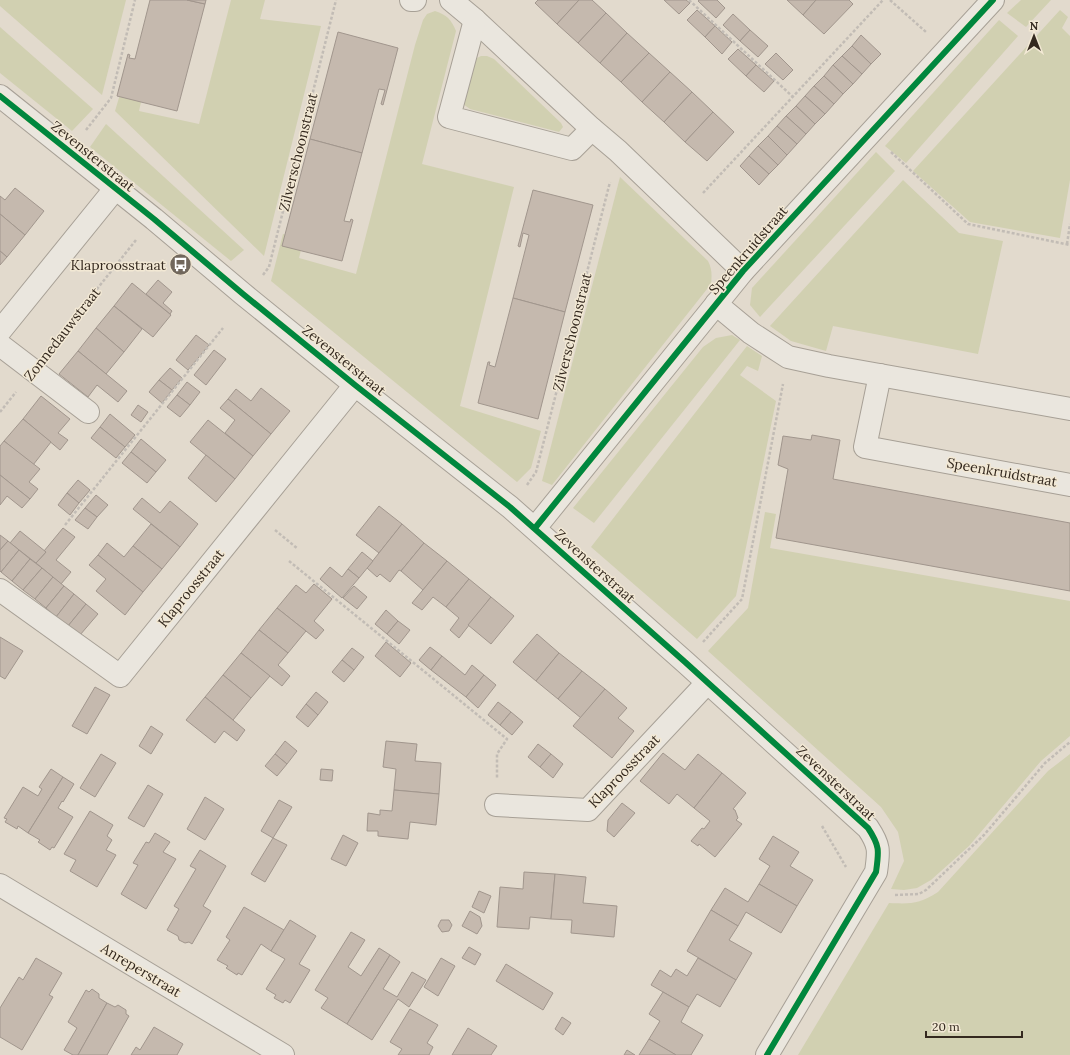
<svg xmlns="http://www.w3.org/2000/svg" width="1070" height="1055" font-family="Lora,serif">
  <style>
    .green { fill: #d1d0b1 }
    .building { fill: #c5b9ae; stroke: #a1968d }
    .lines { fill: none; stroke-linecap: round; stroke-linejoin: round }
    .minor-casing { stroke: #a7a096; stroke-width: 24 }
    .path { stroke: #c2bcb5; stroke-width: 2.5; stroke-dasharray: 3 2; stroke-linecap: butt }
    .minor { stroke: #eae6de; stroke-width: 22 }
    .cycleway-casing { stroke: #f2e8d4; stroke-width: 8 }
    .cycleway { stroke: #00873e; stroke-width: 6 }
    .labels { text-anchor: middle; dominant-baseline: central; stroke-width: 3; stroke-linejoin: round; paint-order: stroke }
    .street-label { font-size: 14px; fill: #34291f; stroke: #f2e8d4 }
    .poi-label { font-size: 14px; fill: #34291f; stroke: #f2e8d4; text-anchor: end }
  </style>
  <rect width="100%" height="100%" fill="#e2dacd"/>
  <g class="green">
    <polygon points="0,0 126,0 102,95 0,6"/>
    <polygon points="231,0 265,0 260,19 321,26 264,256 115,111 124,81 145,85 139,111 199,124"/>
    <polygon points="1021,0 1051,0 1026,27 1007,13"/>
    <polygon points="1060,10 1068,17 1062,28 1070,36 1070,180 1060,238 970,222 913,171"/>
    <path d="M 435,11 C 447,15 451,19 456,31 L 422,164 L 514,187 L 460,406 L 541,431 L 531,468 L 517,482 L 271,281 L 283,234 L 304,238 L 299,258 L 356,274 L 415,45 L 423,20 L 427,14 Z"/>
    <polygon points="999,20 1018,36 906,163 885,146"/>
    <polygon points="0,27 93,109 72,131 0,73"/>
    <polygon points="481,56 487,56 494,59 561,123 563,127 559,132 470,109 463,104 475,59"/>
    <polygon points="106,124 244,250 231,261 90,147"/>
    <polygon points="876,152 895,171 760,317 750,305 752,288"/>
    <path d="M 620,177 L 708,261 C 712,269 712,275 711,284 L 552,485 L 542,481 Z"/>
    <polygon points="903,180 959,233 1003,241 978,354 833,326 826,351 791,341 770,326"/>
    <polygon points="732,335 740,340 594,523 573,508 703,347 716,338"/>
    <polygon points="747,346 762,356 758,371 747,366 740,375 776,401 736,596 697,639 591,547"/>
    <polygon points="765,512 776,514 770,548 1070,601 1070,736 1041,761 969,846 931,880 917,888 904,890 891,889 904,861 898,832 881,807 708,651 748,608"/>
    <path d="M 1070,754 L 1070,1055 L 798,1055 L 889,903 C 911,904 919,904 938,892 L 1048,771 Z"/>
  </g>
  <g class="building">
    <polygon points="150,0 187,0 205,4 177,111 117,96 128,54 130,55 129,58 135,59"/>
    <polygon points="187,0 206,0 205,4"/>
    <polygon points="538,0 579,0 557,24 535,3"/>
    <polygon points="579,0 592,0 606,13 578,43 557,24"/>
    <polygon points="664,0 686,0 690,3 679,14"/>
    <polygon points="699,0 717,0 725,8 716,18 698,1"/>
    <polygon points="787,0 816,0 803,15"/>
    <polygon points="816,0 849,0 853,4 824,34 803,15"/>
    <polygon points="697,10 715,26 705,37 687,20"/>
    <polygon points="606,13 627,33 600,63 578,43"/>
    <polygon points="733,14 750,30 740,41 723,25"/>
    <polygon points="715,26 732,42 722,54 705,37"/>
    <polygon points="750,30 768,46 758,57 740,41"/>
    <polygon points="338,32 398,48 383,105 381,104 385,90 379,89 362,153 310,139"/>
    <polygon points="627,33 649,53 621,82 600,63"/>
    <polygon points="861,35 881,54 871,64 852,46"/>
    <polygon points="852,46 871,64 862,74 842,56"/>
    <polygon points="738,49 756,65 746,76 728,59"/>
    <polygon points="649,53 670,72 642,102 621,82"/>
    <polygon points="776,53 793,70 783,80 765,64"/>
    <polygon points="842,56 862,74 853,84 833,65"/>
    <polygon points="756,65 774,81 764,92 746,76"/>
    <polygon points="833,65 853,84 843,94 824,76"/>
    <polygon points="670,72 692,92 664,122 642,102"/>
    <polygon points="824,76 843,94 834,104 814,86"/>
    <polygon points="814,86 834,104 825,114 805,96"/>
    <polygon points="692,92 713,112 685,142 664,122"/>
    <polygon points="805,96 825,114 815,124 796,106"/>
    <polygon points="796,106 815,124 806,134 786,116"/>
    <polygon points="713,112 734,132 707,161 685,142"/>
    <polygon points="786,116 806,134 797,144 777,126"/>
    <polygon points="777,126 797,144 787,155 768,136"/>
    <polygon points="768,136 787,155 778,165 758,146"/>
    <polygon points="310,139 362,153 344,221 350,222 351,219 353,220 342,261 282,246"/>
    <polygon points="758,146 778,165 769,174 749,156"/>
    <polygon points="749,156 769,174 759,185 740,166"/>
    <polygon points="15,188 44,211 25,235 0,214 0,196 5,200"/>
    <polygon points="533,190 593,205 565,312 513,298 529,235 523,233 520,247 518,246"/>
    <polygon points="0,214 25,235 7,257 0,251"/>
    <polygon points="0,251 7,257 0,265"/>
    <polygon points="158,280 172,292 163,303 172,311 170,314 146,294"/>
    <polygon points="132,283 171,315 153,337 114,306"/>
    <polygon points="513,298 565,312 538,419 478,403 488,362 490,362 489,365 495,367"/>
    <polygon points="114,306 142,329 124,352 96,328"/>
    <polygon points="96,328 124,352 106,374 78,351"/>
    <polygon points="196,335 209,345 188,370 176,360"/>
    <polygon points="214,350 226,359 206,385 194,375"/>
    <polygon points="78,351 127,391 118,402 97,385 88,397 59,374"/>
    <polygon points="170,368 182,378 172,390 159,380"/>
    <polygon points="159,380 172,390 162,403 149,392"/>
    <polygon points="187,382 200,392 190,405 177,395"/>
    <polygon points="261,388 290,411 271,434 228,399 236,389 251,401"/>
    <polygon points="177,395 190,405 180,417 167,407"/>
    <polygon points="41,396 70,419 58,433 68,440 60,450 23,419"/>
    <polygon points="228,399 271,434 253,456 225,433 235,420 220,408"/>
    <polygon points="138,405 148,412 141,422 131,415"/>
    <polygon points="110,414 135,435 125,447 100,427"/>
    <polygon points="23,419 51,442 33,465 4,441"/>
    <polygon points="208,420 253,456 235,479 190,442"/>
    <polygon points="100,427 125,447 116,458 91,438"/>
    <polygon points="812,435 840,440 833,479 1070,523 1070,591 776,538 788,469 778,465 783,436 811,440"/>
    <polygon points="141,439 166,460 156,472 131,452"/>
    <polygon points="4,441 40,469 29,482 38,489 30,499 0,475 0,446"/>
    <polygon points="131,452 156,472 147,483 122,463"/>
    <polygon points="206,455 235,479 216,502 188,478"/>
    <polygon points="0,475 30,499 22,508 7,496 0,505"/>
    <polygon points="78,480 90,490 79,503 67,493"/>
    <polygon points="67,493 79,503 70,515 58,505"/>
    <polygon points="96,495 108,505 97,517 85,508"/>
    <polygon points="142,498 160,513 170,501 198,524 180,547 133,509"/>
    <polygon points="379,506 402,524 379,553 356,535"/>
    <polygon points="85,508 97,517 88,529 75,520"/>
    <polygon points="151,524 180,547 162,569 133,546"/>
    <polygon points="402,524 424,543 401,571 399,570 390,582 380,574 377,577 367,568"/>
    <polygon points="63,528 75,537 56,560 71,572 61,584 36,563 46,552 44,551"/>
    <polygon points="20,531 46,552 36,563 10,543"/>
    <polygon points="0,535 8,541 0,550"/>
    <polygon points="8,541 19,550 1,572 0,571 0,550"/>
    <polygon points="107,543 124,557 133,546 162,569 143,592 98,555"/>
    <polygon points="424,543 447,561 423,590 401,571"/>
    <polygon points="19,550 30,559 12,581 1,572"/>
    <polygon points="362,552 373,561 359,578 348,569"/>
    <polygon points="98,555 143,592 125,615 96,591 106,579 89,565"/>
    <polygon points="30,559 42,568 23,590 12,581"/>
    <polygon points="447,561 469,579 446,607 433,597 422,610 412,603"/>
    <polygon points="330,567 342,577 348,569 359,578 342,598 320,579"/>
    <polygon points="42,568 53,577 35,599 23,590"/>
    <polygon points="53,577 64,586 46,608 35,599"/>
    <polygon points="469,579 491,597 459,638 450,630 459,618 446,607"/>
    <polygon points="314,584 332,599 314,621 324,630 316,639 277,608 296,585 306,593"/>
    <polygon points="64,586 74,594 56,617 46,608"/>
    <polygon points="354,586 367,597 357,609 343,598"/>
    <polygon points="74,594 86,604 68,626 56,617"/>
    <polygon points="491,597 514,616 491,644 468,625"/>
    <polygon points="86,604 98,614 80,635 68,626"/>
    <polygon points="277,608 306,631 288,653 259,630"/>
    <polygon points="386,610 398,621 387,634 375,624"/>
    <polygon points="398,621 410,630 399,644 387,634"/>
    <polygon points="259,630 288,653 278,665 290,676 282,686 241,653"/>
    <polygon points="537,634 559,653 536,681 513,662"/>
    <polygon points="0,637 23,651 5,679 0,676"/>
    <polygon points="386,642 411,663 400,677 375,656"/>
    <polygon points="430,647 442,656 431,670 419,660"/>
    <polygon points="352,648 364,657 354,670 342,660"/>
    <polygon points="241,653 270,676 251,698 223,675"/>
    <polygon points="559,653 582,671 558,699 536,681"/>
    <polygon points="442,656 465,675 472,665 484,675 466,697 431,670"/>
    <polygon points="342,660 354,670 344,682 332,672"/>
    <polygon points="582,671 605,689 581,718 558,699"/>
    <polygon points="223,675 251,698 233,720 205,697"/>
    <polygon points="484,675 496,685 478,708 466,697"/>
    <polygon points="95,687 110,695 87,734 72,726"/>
    <polygon points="605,689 627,708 618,718 634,731 612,758 573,726"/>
    <polygon points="316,692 328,702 318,715 306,704"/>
    <polygon points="205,697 245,730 237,741 224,731 215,743 186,720"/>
    <polygon points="498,702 511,712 500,725 488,715"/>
    <polygon points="306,704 318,715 308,727 296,717"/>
    <polygon points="511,712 523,722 512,735 500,725"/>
    <polygon points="151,726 163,734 151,754 139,746"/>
    <polygon points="285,741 297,751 287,764 275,754"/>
    <polygon points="386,741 417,744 415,761 441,763 439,794 394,790 396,769 383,767"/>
    <polygon points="538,744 551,754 540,767 528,757"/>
    <polygon points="663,753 685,770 698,754 722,773 694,808 677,794 669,804 640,781"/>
    <polygon points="101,754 116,763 95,797 80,788"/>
    <polygon points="275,754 287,764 277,776 265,766"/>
    <polygon points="551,754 563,764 553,778 540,767"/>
    <polygon points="51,769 63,777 28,833 18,826 17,829 5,822 7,819 4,818 23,787 38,796 42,789 39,787"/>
    <polygon points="321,769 333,770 332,781 320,780"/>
    <polygon points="722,773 746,793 733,809 735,810 738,818 736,820 742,824 715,857 699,844 698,846 691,841 702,828 704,829 710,821 694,808"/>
    <polygon points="63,777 74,784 63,802 62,801 58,808 73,817 54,848 52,847 50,850 38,842 40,840 28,833"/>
    <polygon points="148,785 163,794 144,827 128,818"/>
    <polygon points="394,790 439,794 436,825 410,822 408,839 378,836 378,831 367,831 368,813 380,815 380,810 392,811"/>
    <polygon points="205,797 224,809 205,840 187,829"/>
    <polygon points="279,800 292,807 273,838 261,831"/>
    <polygon points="622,803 635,813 614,837 607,831 608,820"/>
    <polygon points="90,811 113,825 107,836 112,840 106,850 116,855 97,887 70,871 76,860 64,854"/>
    <polygon points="155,833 170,842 163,852 176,859 146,909 121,894 138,865 133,863 146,842 149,843"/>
    <polygon points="343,835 358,843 346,866 331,859"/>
    <polygon points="773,836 799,852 790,866 813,880 797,906 759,884 770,866 759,859"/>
    <polygon points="273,838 287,845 265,882 251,874"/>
    <polygon points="200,850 226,866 203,906 211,911 192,944 189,942 185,943 179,940 178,936 167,930 179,909 174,906 196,869 190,866"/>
    <polygon points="524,872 555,874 551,919 530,917 529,929 497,927 500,887 523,889"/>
    <polygon points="555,874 586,877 583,903 617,906 614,937 571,933 572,920 551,919"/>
    <polygon points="759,884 797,906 781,933 746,912 738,926 711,910 725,888 748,902"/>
    <polygon points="479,891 491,896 484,913 472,907"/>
    <polygon points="244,907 284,930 271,951 261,944 242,975 238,973 237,975 226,968 228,966 217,960 230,940 226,937"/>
    <polygon points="711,910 738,926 729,940 752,953 736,980 687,951"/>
    <polygon points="470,911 480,917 482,926 477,934 462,926"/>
    <polygon points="290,920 316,936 299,964 310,970 290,1003 285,1000 283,1003 274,998 276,995 266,989 285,959 271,951"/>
    <polygon points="441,920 449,920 452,925 449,931 442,932 438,926"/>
    <polygon points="351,932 365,940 348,967 361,976 379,948 390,955 347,1024 321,1008 328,998 315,990"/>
    <polygon points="469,947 481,954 475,965 462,958"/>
    <polygon points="390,955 400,962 383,989 397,997 412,972 426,980 409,1007 398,999 372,1040 347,1024"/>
    <polygon points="36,958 62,973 49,995 53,997 22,1050 0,1037 0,1008 19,977 23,980"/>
    <polygon points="441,958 455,966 438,996 424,987"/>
    <polygon points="698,958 736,980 720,1007 697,994 689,1007 651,985 660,970 671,977 676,969 687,976"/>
    <polygon points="506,964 553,993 543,1010 496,981"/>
    <polygon points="92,989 99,994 99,998 107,1003 78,1055 73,1055 64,1050 77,1028 68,1022 86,990 89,992"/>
    <polygon points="663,992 689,1007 681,1022 703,1035 691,1055 676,1055 649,1039 660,1021 649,1014"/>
    <polygon points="107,1003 115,1007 118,1005 126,1010 126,1014 129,1016 107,1055 78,1055"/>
    <polygon points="410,1009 438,1025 427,1043 433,1047 429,1055 398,1055 402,1049 390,1042"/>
    <polygon points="562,1017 571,1023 563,1035 555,1029"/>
    <polygon points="154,1027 183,1044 177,1055 131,1055 136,1047 140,1050"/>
    <polygon points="468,1028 497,1046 491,1055 452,1055"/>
    <polygon points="649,1039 676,1055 639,1055"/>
    <polygon points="627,1050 635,1055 624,1055"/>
  </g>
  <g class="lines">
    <defs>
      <g id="minor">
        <polyline points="411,0 415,0"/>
        <polyline points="451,0 475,20 592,129 618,151 743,271"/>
        <polyline points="475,20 449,117 572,149 592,129"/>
        <path d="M 0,96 L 154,219 L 243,294 L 355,385 L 510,507 L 685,662 L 868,828 C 880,846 879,851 876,872 L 767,1055"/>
        <polyline points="716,304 751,333 788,357 829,366 1070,409"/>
        <polyline points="0,331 115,189"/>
        <polyline points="0,345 88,412"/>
        <polyline points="880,375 865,447 1070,485"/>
        <polyline points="535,528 743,271 993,0"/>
        <polyline points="0,590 120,676 355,385"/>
        <polyline points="496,805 588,810 707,683"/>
        <polyline points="0,885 283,1055"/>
      </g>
    </defs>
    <use href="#minor" class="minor-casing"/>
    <g class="path">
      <polyline points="689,0 793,97"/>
      <polyline points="890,0 926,32"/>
      <polyline points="86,130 111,98 135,0"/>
      <polyline points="891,152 968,224 1070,245"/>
      <polyline points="703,193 883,0"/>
      <polyline points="1067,244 1070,224"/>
      <polyline points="263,275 269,267 336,0"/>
      <polyline points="50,348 136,240"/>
      <polyline points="0,412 16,392"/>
      <polyline points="527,485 536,472 610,182"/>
      <polyline points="65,525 223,328"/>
      <polyline points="275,530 298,549"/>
      <polyline points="289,561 507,739 497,754 497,778"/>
      <polyline points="703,642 742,599 783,384"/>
      <polyline points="822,826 846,867"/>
      <polyline points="895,895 919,894 926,890 984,835 1045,763 1070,742"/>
    </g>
    <use href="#minor" class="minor"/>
    <defs>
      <g id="cycleway">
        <path d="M 0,96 L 154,219 L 243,294 L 355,385 L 510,507 L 685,662 L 868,828 C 880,846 879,851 876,872 L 767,1055"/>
        <polyline points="535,528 743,271 993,0"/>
      </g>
    </defs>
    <use href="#cycleway" class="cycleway-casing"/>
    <use href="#cycleway" class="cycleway"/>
  </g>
  <defs>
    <symbol id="bus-disc" viewBox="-11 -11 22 22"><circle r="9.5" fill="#71675c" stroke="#f2e8d4"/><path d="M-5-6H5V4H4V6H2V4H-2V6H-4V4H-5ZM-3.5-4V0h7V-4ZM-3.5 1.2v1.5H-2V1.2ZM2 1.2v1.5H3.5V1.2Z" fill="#fff"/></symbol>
  </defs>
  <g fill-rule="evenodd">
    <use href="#bus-disc" x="168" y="252" width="25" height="25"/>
  </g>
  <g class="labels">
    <g class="street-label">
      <text transform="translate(298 152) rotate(-76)">Zilverschoonstraat</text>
      <text transform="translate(93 156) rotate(39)">Zevensterstraat</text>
      <text transform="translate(748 250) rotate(-49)">Speenkruidstraat</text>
      <text transform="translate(572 332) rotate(-76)">Zilverschoonstraat</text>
      <text transform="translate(62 334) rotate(-52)">Zonnedauwstraat</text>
      <text transform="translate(344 360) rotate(39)">Zevensterstraat</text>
      <text transform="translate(1002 472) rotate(10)">Speenkruidstraat</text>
      <text transform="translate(595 566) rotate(42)">Zevensterstraat</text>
      <text transform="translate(191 588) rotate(-51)">Klaproosstraat</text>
      <text transform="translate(624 771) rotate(-46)">Klaproosstraat</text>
      <text transform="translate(836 783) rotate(43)">Zevensterstraat</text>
      <text transform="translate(141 970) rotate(31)">Anreperstraat</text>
    </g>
    <g class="poi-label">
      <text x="166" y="265">Klaproosstraat</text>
    </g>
  </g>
  <g transform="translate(1034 36)" stroke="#f2e8d4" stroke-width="3" paint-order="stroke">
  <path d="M0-3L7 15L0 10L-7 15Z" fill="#34291f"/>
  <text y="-6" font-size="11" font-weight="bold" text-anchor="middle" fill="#34291f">N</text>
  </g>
  <path d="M926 1031v6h96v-6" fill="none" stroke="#34291f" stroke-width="2"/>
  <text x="932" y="1031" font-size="12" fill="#34291f" stroke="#f2e8d4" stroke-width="3" paint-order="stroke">20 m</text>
</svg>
